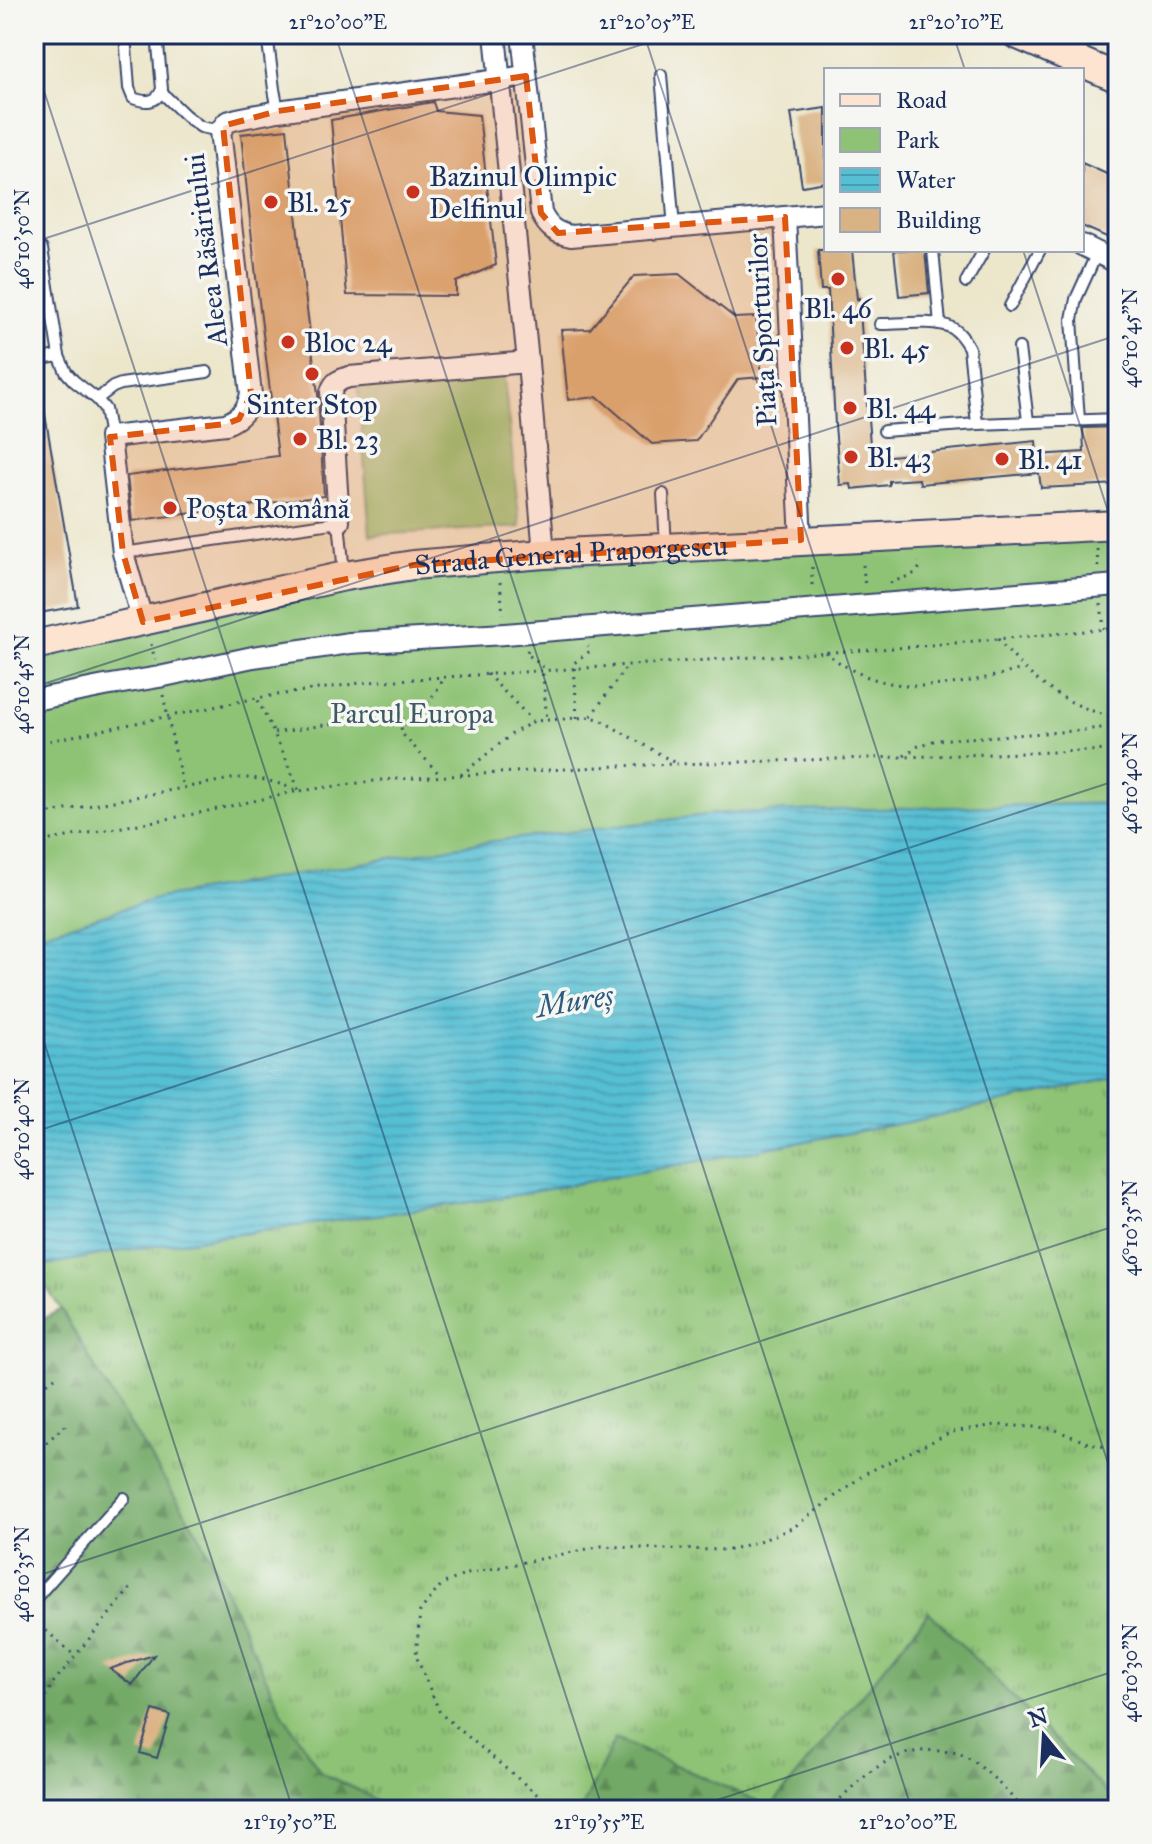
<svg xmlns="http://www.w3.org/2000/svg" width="1152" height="1844" font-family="'IM FELL Great Primer',serif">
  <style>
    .grass { fill: url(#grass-tufts); stroke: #54796a; stroke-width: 2 }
    .forest { fill: url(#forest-firs); stroke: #466c62; stroke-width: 2 }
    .park { fill: #8ec375; stroke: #54796a; stroke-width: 2 }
    .water { fill: url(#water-rules); stroke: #397799; stroke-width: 2 }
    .building { fill: #dab384 }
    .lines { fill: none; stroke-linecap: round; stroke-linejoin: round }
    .lane-casing { stroke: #3a4a6e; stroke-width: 14 }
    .street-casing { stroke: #3a4a6e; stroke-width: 24 }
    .secondary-casing { stroke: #3a4a6e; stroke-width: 32 }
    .path { stroke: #3a4a6e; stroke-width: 3; stroke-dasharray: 2 6; stroke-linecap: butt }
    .lane { stroke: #fff; stroke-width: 10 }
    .street { stroke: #fff; stroke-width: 20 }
    .secondary { stroke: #fde4d0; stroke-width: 28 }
    .marked { fill: #de5710; fill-opacity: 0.2; stroke: #de5710; stroke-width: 6; stroke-dasharray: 16 10; stroke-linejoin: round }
    .ticks { fill: none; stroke: #1b2f5e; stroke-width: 2; stroke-opacity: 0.45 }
    .poi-dot { fill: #c8321e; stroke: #f6f6f2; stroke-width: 3 }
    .labels { text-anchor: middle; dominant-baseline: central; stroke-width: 7; stroke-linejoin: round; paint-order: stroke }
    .poi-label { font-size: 28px; fill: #1b2f5e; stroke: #f6f6f2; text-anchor: start }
    .street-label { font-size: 28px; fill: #1b2f5e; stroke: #f6f6f2 }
    .park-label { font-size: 28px; fill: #3e5b65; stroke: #f6f6f2 }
    .water-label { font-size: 30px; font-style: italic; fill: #2d5a81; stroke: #f6f6f2 }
    .neatline { fill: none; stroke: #1b2f5e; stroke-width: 3 }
    .ticks-label { font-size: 20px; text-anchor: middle; fill: #1b2f5e }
  </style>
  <defs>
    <pattern id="grass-tufts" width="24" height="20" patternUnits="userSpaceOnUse" patternTransform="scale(2)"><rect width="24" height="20" fill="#8ec375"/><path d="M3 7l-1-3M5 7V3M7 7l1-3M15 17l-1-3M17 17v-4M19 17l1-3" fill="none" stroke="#739f63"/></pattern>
    <pattern id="forest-firs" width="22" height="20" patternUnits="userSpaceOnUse" patternTransform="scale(2)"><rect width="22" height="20" fill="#72a966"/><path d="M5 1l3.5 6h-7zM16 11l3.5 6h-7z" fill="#5d8a57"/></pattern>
    <pattern id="water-rules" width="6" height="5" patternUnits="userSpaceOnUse" patternTransform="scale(2)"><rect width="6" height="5" fill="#57bfd4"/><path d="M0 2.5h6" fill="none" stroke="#479caf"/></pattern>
  </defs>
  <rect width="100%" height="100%" fill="#f6f6f2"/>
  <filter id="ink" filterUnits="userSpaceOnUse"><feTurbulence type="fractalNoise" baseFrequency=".0125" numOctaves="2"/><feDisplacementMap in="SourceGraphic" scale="16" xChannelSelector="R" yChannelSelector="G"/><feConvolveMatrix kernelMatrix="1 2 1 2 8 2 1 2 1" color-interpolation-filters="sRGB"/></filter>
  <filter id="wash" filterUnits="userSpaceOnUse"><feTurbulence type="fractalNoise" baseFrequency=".006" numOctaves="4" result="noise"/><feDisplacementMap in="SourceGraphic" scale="32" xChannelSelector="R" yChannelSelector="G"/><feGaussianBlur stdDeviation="1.8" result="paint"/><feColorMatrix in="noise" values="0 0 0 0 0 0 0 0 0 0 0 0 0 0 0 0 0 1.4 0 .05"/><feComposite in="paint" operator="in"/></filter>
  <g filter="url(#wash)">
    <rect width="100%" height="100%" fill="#ece6cb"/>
    <polygon class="grass" points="1118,1077 1118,1788 1108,1794 929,1612 771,1807 616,1739 581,1810 392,1810 360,1791 321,1773 283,1714 100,1377 61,1309 41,1280 35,1267 131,1249 499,1198 908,1122"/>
    <g class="forest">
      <polygon points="61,1309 100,1377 201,1538 283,1714 321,1773 360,1791 392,1810 34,1810 34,1324"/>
      <polygon points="929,1612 1108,1794 1118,1788 1118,1810 581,1810 615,1739 771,1807"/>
    </g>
    <g class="park">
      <polygon points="503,369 520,527 370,535 358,380"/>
      <polygon points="1118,535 1118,803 724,813 479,843 159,898 34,936 34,650 400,574"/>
    </g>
    <polygon class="water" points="1118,803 1118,1077 908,1122 499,1198 131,1249 34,1267 34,936 159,898 479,843 724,813"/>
    <g id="blocks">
      <g class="building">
        <polygon points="433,102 436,111 479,115 496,265 456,282 456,296 347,295 331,120"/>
        <polygon points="826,108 826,182 802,186 791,113"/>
        <polygon points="287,129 302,271 318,394 324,496 132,521 127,476 278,456 256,277 241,134"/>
        <polygon points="1082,163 1118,179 1118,242 1082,226"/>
        <polygon points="818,250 852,250 857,299 859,298 871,458 1036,441 1037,455 1084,452 1083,428 1116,427 1118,484 1041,488 1039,473 920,484 919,479 889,481 889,485 852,489 851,484 840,485 835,425 828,290 821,290"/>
        <polygon points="894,250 925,250 929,293 899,296"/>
        <polygon points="679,274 735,318 756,317 762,377 738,379 696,441 652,444 598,397 568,400 561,330 590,329 634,276"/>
        <polygon points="42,397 78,606 34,614 34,398"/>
        <polygon points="154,1655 132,1685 110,1669 124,1664"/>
        <polygon points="153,1710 170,1715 157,1758 140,1753"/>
      </g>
    </g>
  </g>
  <g filter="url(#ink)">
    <use href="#blocks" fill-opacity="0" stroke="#3a4a6e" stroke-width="2"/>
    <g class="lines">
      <defs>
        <g id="lane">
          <path d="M 125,34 L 129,88 L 133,98 C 146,103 157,103 162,89 L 157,34"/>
          <polyline points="267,34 274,89 278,111"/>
          <polyline points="661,75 674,228"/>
          <polyline points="161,92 186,116 201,127 220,131"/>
          <polyline points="42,249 59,356"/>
          <polyline points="933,250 940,324"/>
          <polyline points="966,282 984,250"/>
          <polyline points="1010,306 1040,250"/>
          <path d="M 880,324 C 899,324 936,319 952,328 C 960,332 965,341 969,348 L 977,424 L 1118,419"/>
          <polyline points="1019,348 1028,421"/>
          <polyline points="34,360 59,356 66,372 74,381 97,399 105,409 110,437"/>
          <polyline points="97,399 113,387 121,384 207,372"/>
          <polyline points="1079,420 1072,319 1076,299 1097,253"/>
          <polyline points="884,431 977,424"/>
          <polyline points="663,494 666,546"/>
          <polyline points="123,553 339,522 344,573"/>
          <polyline points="34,1600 124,1498"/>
          <polyline points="94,1810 103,1808"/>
        </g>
        <g id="street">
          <polyline points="495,34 528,362 544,554"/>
          <path d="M 522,34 L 541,213 C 548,228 556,233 571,236 L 785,217 L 801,540"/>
          <polyline points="785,217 826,213"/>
          <polyline points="1082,245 1118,263"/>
          <path d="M 339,522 L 331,392 C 334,382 339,380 349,377 L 528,362"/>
          <path d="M 143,622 L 123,553 L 110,437 L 226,424 C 242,417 247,410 251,394 L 220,131 L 227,122 L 237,119 L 278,111 L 526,76"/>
          <polyline points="34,700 105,686 159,677 253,657 350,643 505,634 1118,585"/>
        </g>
        <g id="secondary">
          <polyline points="1016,34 1118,78"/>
          <path id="s1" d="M 34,645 L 345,576 L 413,565 L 544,554 L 1118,525"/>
        </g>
      </defs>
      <use href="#lane" class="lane-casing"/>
      <use href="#street" class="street-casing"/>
      <use href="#secondary" class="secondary-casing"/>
      <g class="path">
        <polyline points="1097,549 1098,569"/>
        <polyline points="863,565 865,588"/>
        <polyline points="812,567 812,591"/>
        <polyline points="500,582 503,614"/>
        <polyline points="890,583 916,573 920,567 919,562"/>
        <polyline points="1101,604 1104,629"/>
        <path d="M 998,639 C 1033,683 1063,704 1118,719"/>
        <polyline points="151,644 155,660"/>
        <polyline points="528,650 526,653 542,666 547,720"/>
        <path d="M 825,652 C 886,702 953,687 1023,669"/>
        <polyline points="487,674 532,720"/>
        <polyline points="163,695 183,788"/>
        <polyline points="591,716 628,665"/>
        <polyline points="577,718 574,663 590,651 588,646"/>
        <polyline points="399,720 403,735 441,776"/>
        <path d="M 274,733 L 325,725 L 410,718 C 426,711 435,692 445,677"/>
        <polyline points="34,744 257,698 367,682 910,647 1118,628"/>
        <polyline points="904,756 916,747 936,740 1075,731 1109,727 1118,724"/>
        <polyline points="461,775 512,734 534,721 590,717 599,719 675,763"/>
        <path d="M 34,816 L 236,778 C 261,777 276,782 299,791 L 287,761 L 257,698"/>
        <polyline points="34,843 194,814 299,791 381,780 616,766 1118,750"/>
        <polyline points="34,1392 55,1377"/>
        <polyline points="34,1453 67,1424"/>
        <polyline points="34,1620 75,1656"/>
        <polyline points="34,1718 53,1683 134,1584"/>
        <polyline points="565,1810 540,1797 440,1713 416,1656 420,1611 442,1584 467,1574 602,1546 661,1549 730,1550 768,1538 794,1527 866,1473 952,1432 996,1425 1051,1428 1088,1443 1118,1450"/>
        <path d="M 829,1810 C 861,1778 891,1746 940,1751 C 945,1752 953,1751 958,1753 C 984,1764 1005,1790 1024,1810"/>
      </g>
      <use href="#lane" class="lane"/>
      <use href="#street" class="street"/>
      <use href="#secondary" class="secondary"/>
    </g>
  </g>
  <path class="marked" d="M 526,76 L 541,213 L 558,233 L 785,217 L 801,540 L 413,565 L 143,622 L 123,553 L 110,437 L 226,424 L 239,419 L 251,394 L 223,126 L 278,111 Z"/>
  <path class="ticks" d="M 335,34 L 912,1810M 644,34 L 1118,1494M 953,34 L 965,70M 34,60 L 603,1810M 34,242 L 674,34M 1023,250 L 1118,542M 34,687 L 1118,335M 34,1011 L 293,1810M 34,1132 L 1118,780M 34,1577 L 1118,1225M 686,1810 L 1118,1670"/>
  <g class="poi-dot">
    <circle cx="413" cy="192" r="8"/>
    <circle cx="271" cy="202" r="8"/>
    <circle cx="838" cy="279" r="8"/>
    <circle cx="288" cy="342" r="8"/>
    <circle cx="847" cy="348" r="8"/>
    <circle cx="312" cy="374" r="8"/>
    <circle cx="850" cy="408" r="8"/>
    <circle cx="300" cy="439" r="8"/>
    <circle cx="851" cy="457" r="8"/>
    <circle cx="1002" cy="459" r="8"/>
    <circle cx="170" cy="508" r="8"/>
  </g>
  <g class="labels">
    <g class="poi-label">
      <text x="429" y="176">Bazinul Olimpic<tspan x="429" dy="32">Delfinul</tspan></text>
      <text x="287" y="202">Bl. 25</text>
      <text x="838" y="308" text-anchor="middle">Bl. 46</text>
      <text x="304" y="342">Bloc 24</text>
      <text x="863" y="348">Bl. 45</text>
      <text x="312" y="404" text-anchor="middle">Sinter Stop</text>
      <text x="866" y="408">Bl. 44</text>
      <text x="316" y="439">Bl. 23</text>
      <text x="867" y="457">Bl. 43</text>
      <text x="1018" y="459">Bl. 41</text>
      <text x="186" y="508">Poșta Română</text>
    </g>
    <g class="street-label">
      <text transform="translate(206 250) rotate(-97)">Aleea Răsăritului</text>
      <text transform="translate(762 330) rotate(-93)">Piața Sporturilor</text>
      <text stroke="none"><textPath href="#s1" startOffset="546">Strada General Praporgescu</textPath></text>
    </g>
    <g class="park-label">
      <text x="412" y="713">Parcul Europa</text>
    </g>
    <g class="water-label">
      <text transform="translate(575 1001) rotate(-9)">Mureș</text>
    </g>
  </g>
  <rect width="1152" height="1844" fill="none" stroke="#f6f6f2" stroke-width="88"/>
  <rect x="824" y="68" width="260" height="184" fill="#f6f6f2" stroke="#9ea6b7" stroke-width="2"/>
  <rect x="840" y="94" width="40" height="12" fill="#fde4d0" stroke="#9ea6b7" stroke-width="2"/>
  <text x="896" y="108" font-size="24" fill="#1b2f5e">Road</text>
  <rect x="840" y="128" width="40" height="24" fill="#8ec375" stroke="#9ea6b7" stroke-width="2"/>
  <text x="896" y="148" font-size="24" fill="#1b2f5e">Park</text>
  <rect x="840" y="168" width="40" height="24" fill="url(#water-rules)" stroke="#9ea6b7" stroke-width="2"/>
  <text x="896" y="188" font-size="24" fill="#1b2f5e">Water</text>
  <rect x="840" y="208" width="40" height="24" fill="#dab384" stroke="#9ea6b7" stroke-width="2"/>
  <text x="896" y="228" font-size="24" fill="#1b2f5e">Building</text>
  <g transform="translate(1044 1736) rotate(342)" stroke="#f6f6f2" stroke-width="6" paint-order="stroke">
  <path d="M0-6L14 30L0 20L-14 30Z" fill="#1b2f5e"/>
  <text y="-12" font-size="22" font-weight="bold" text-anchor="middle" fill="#1b2f5e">N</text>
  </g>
  <rect x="44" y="44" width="1064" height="1756" class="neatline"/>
  <g class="ticks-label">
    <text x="338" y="29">21°20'00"E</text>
    <text x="647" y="29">21°20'05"E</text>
    <text x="956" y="29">21°20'10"E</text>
    <text transform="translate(22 239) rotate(-90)" y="7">46°10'50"N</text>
    <text transform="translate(1130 338) rotate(-90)" y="7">46°10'45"N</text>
    <text transform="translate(22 684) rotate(-90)" y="7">46°10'45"N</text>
    <text transform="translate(1130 783) rotate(-90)" y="7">46°10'40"N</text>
    <text transform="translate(22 1129) rotate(-90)" y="7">46°10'40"N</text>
    <text transform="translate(1130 1228) rotate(-90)" y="7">46°10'35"N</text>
    <text transform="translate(22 1574) rotate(-90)" y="7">46°10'35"N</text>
    <text transform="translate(1130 1673) rotate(-90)" y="7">46°10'30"N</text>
    <text x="290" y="1829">21°19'50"E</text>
    <text x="599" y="1829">21°19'55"E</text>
    <text x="908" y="1829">21°20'00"E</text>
  </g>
</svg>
